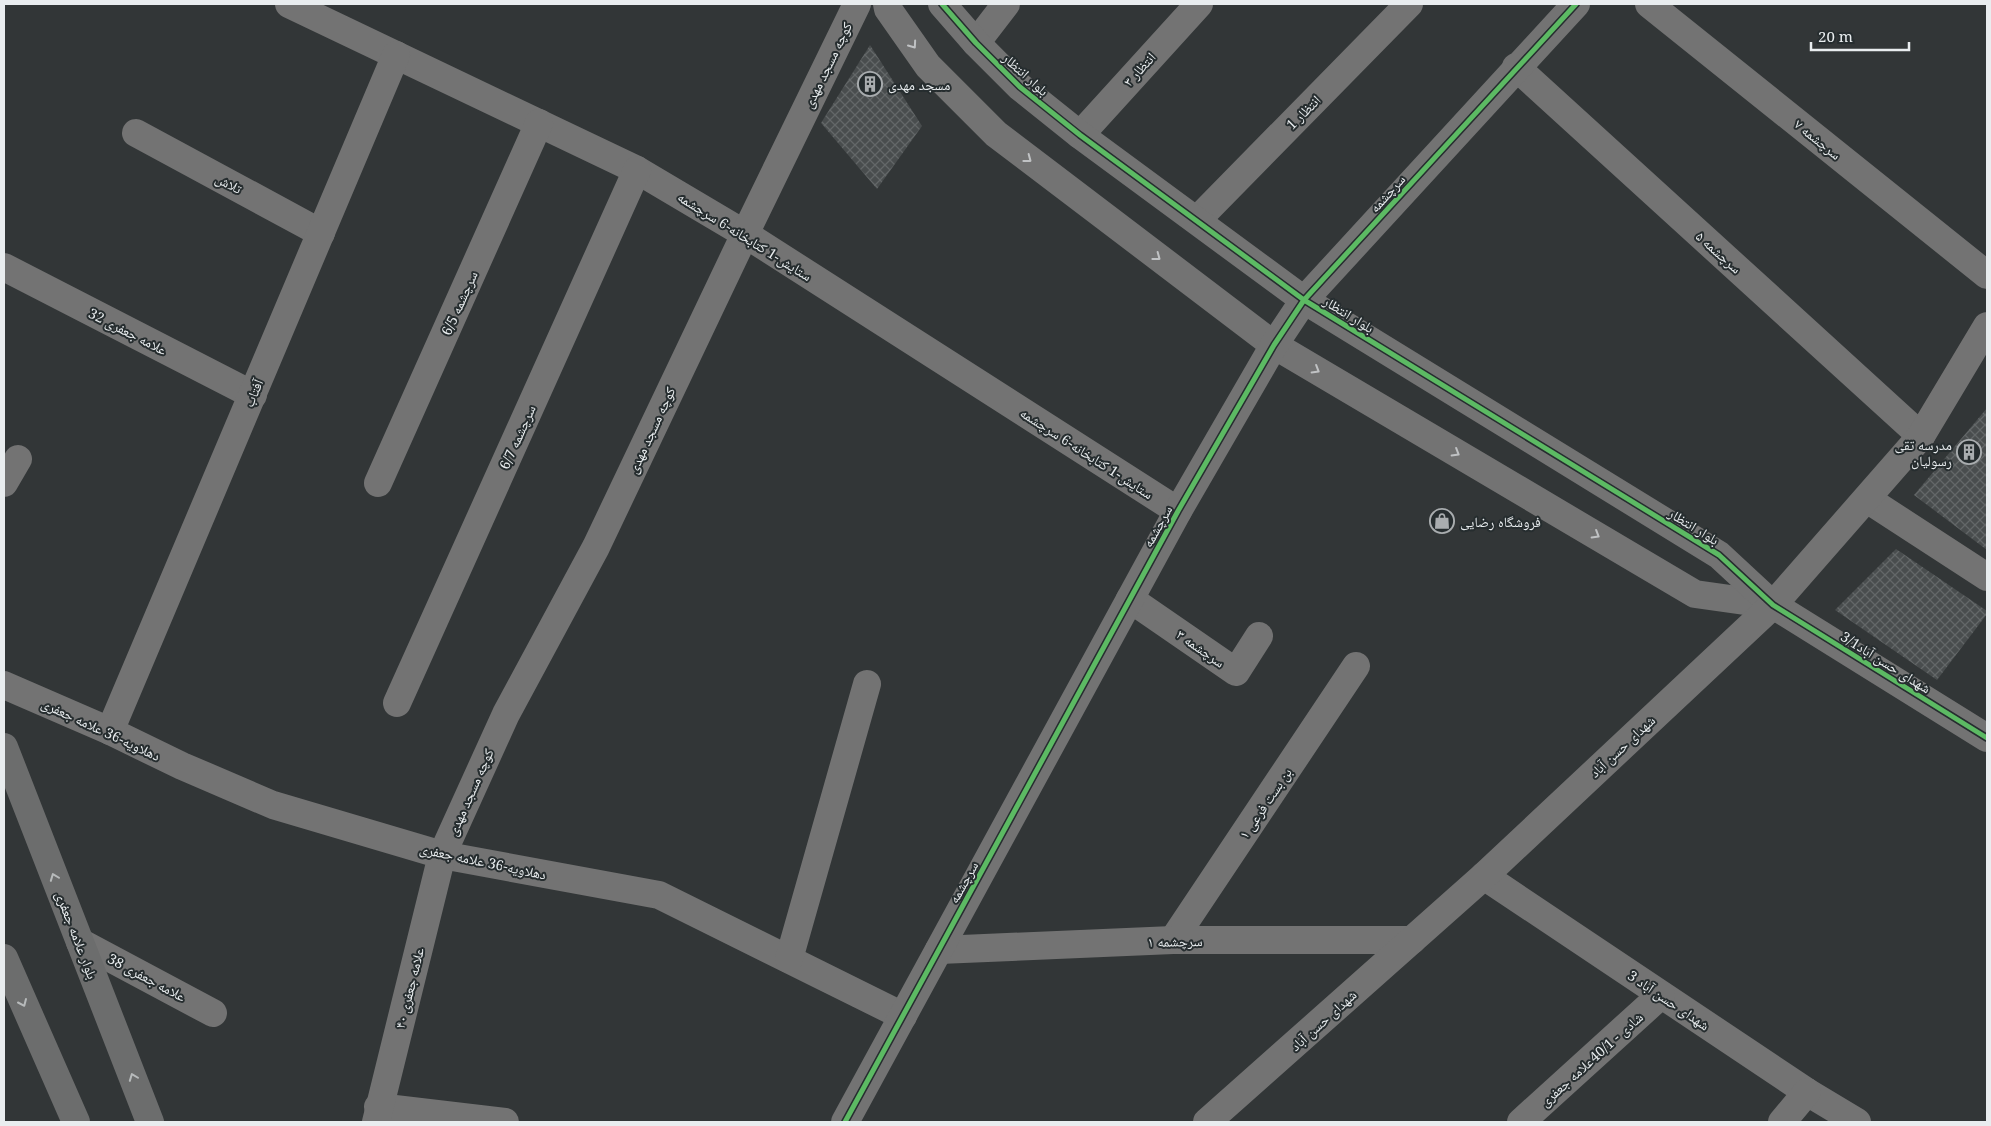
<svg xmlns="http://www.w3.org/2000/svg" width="1991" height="1126" font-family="'Noto Serif','Noto Naskh Arabic',serif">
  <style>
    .building { fill: url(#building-cross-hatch) }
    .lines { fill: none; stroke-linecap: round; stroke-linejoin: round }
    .minor { stroke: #737373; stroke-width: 28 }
    .tertiary { stroke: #737373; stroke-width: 28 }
    .secondary { stroke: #6c6d6d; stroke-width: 28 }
    .cycleway-casing { stroke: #262d2f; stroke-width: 8 }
    .cycleway { stroke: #5cba63; stroke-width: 5 }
    .oneway { stroke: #c0c2c4 }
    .oneway2 { stroke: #b7babb }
    .labels { text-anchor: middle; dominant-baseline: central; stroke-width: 4; stroke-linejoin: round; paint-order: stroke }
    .street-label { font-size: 14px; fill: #e9edef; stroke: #262d2f }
    .poi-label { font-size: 14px; fill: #e9edef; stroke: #262d2f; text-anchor: start }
  </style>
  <defs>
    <pattern id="building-cross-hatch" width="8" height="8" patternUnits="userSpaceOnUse" patternTransform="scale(1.25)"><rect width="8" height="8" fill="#494d4e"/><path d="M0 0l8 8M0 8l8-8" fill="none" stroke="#636768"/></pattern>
  </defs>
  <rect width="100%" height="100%" fill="#323637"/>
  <g class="building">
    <polygon points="870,45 922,126 877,189 821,123"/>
    <polygon points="1987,408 1987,550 1914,495"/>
    <polygon points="1896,549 1987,611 1987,614 1937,680 1835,610"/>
  </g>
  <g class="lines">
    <g class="minor">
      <polyline points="289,4 637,170 745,234 1178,511"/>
      <polyline points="1649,4 1987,275"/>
      <polyline points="976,43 1006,4"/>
      <polyline points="1516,67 1921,436"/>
      <polyline points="136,133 321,233"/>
      <polyline points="1080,135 1199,4"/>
      <polyline points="1197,220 1409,4"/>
      <polyline points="4,267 253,395"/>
      <polyline points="4,483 18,459"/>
      <polyline points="378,483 539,123"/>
      <polyline points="1867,499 1987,577"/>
      <polyline points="1130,599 1236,672 1259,636"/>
      <polyline points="1773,605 1987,738"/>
      <polyline points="4,685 110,731 182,766 273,805 442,855 659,895 903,1016"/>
      <polyline points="397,703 637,170"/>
      <polyline points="110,731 396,55"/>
      <polyline points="1484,876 1807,1092 1857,1122"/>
      <polyline points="1173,940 1356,666"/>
      <polyline points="80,942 213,1013"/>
      <polyline points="939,950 1173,940 1412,940"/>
      <polyline points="789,959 867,684"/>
      <polyline points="378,1107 505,1122"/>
      <polyline points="376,1122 442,855 506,714 596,547 745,234 857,4"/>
      <polyline points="1521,1122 1661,995"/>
      <polyline points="1782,1122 1807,1092"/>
    </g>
    <g class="tertiary">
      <polyline points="887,4 888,9 928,66 996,134 1274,345 1695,594 1773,605"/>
      <polyline points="942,4 976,43 1020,87 1080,135 1304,300 1719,555 1773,605"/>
      <polyline points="845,1122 1178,511 1274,345 1304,300 1576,4"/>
      <polyline points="1207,1122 1484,876 1773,605 1921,436 1987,326"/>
    </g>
    <g class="secondary">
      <polyline points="4,747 150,1122"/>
      <polyline points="4,958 76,1122"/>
    </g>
    <defs>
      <g id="cycleway">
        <polyline points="942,4 976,43 1020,87 1080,135 1304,300 1719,555 1773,605 1987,738"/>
        <polyline points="845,1122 1178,511 1274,345 1304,300 1576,4"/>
      </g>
    </defs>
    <use href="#cycleway" class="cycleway-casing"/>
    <use href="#cycleway" class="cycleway"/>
  </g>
  <defs><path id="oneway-chevron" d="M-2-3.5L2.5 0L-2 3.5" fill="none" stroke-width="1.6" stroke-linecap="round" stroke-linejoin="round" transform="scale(1.25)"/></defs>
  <g class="oneway">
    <use href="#oneway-chevron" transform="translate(913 45) rotate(55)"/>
    <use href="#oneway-chevron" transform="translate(1028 159) rotate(37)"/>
    <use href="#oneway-chevron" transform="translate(1157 257) rotate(37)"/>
    <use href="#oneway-chevron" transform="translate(1316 370) rotate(31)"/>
    <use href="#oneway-chevron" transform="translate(1456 453) rotate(31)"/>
    <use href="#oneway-chevron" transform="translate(1596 535) rotate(31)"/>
  </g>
  <g class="oneway2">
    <use href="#oneway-chevron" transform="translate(54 877) rotate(-111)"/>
    <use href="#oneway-chevron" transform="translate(23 1003) rotate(66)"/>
    <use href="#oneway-chevron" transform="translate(133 1077) rotate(-111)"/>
  </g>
  <defs>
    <symbol id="building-ring" viewBox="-11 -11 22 22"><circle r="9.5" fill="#262d2f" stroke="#a9adaf" stroke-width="1.5"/><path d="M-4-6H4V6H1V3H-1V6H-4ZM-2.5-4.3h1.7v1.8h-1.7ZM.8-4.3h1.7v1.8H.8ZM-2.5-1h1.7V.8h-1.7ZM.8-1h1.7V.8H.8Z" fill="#a9adaf"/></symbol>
    <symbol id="shop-ring" viewBox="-11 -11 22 22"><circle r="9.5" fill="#262d2f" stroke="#a9adaf" stroke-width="1.5"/><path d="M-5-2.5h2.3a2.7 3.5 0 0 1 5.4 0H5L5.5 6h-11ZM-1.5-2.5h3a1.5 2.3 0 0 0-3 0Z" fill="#a9adaf"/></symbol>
  </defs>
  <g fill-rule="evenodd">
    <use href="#building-ring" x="856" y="70" width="28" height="28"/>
    <use href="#building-ring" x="1955" y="438" width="28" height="28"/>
    <use href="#shop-ring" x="1428" y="507" width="28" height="28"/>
  </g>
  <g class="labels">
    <g class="street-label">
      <text transform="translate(827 65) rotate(-64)">کوچه مسجد مهدی</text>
      <text transform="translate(1139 69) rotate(-48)">انتظار ۳</text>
      <text transform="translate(1026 74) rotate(42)">بلوار انتظار</text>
      <text transform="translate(1303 112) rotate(-45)">انتظار 1</text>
      <text transform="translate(1818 139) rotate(39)">سرچشمه ۷</text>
      <text transform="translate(229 183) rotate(28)">تلاش</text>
      <text transform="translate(1387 193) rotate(-48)">سرچشمه</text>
      <text transform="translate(745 236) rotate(32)">ستایش-1 کتابخانه-6 سرچشمه</text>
      <text transform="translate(1719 252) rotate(42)">سرچشمه ۵</text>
      <text transform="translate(459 303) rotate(-66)">سرچشمه 6/5</text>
      <text transform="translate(1349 314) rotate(32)">بلوار انتظار</text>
      <text transform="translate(128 331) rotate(27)">علامه جعفری 32</text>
      <text transform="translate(253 393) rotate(-67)">آفتاب</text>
      <text transform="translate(651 430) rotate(-65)">کوچه مسجد مهدی</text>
      <text transform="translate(517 437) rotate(-66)">سرچشمه 6/7</text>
      <text transform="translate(1087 453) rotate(33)">ستایش-1 کتابخانه-6 سرچشمه</text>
      <text transform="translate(1157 526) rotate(-61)">سرچشمه</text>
      <text transform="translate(1694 526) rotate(32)">بلوار انتظار</text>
      <text transform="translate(1201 648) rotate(35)">سرچشمه ۳</text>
      <text transform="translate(1886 662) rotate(32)">3/1شهدای حسن آباد</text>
      <text transform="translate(101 729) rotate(25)">دهلاویه-36 علامه جعفری</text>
      <text transform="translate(1622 746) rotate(-43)">شهدای حسن آباد</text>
      <text transform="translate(470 792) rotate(-66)">کوچه مسجد مهدی</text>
      <text transform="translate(1265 803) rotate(-56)">بن بست فرعی ۱</text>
      <text transform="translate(483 861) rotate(12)">دهلاویه-36 علامه جعفری</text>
      <text transform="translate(963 882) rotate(-61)">سرچشمه</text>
      <text transform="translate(77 935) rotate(69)">بلوار علامه جعفری</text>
      <text transform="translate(1175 941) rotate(-1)">سرچشمه ۱</text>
      <text transform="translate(147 977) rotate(28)">علامه جعفری 38</text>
      <text transform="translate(409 988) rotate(-76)">علامه جعفری ۴۰</text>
      <text transform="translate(1669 1000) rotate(34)">شهدای حسن آباد 3</text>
      <text transform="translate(1323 1020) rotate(-42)">شهدای حسن آباد</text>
      <text transform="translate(1591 1059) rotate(-42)">شادی - 40/1علامه جعفری</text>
    </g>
    <g class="poi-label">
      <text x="888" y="84">مسجد مهدی</text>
      <text x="1952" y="444" text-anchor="end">مدرسه تقی<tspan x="1952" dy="16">رسولیان</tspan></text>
      <text x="1460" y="521">فروشگاه رضایی</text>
    </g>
  </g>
  <rect width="1991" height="1126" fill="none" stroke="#e9edef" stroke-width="10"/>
  <path d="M1811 42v8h98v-8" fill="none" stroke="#e9edef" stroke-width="2.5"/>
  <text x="1818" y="42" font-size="15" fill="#e9edef" stroke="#262d2f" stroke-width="4" paint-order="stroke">20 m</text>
</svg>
